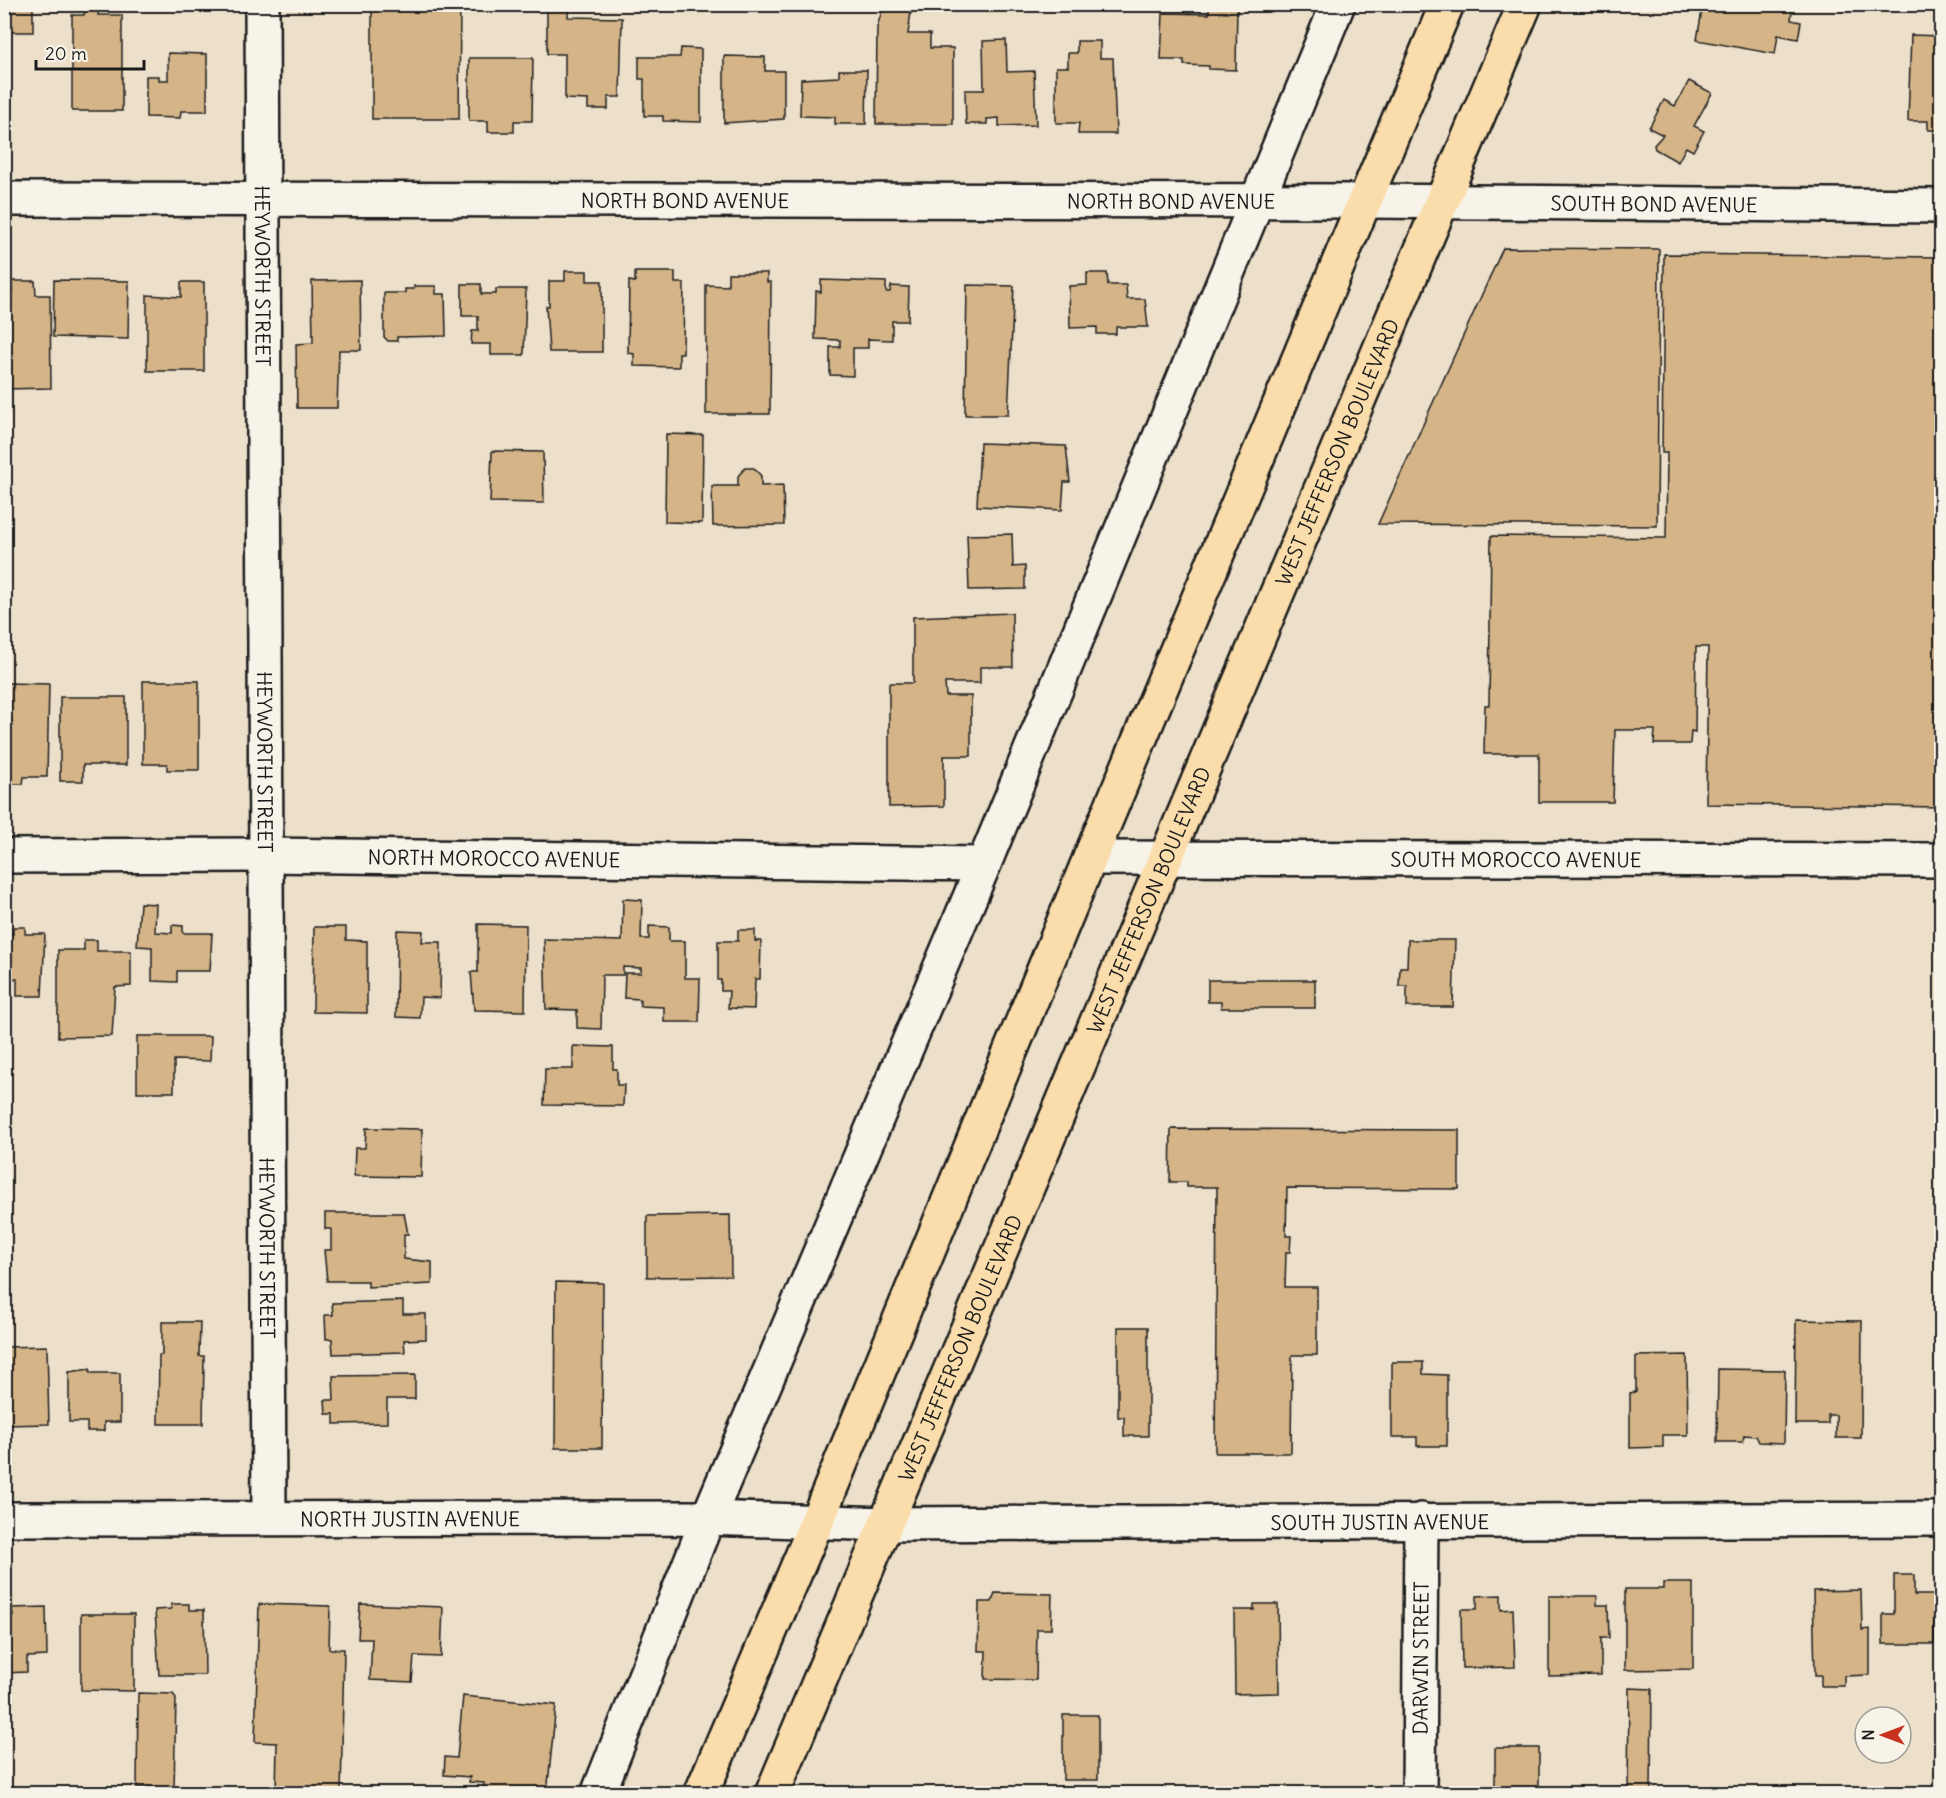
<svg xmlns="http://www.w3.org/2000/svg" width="1946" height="1798" font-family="Delius,sans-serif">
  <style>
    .building { fill: #d5b588; stroke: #1c1c1c; stroke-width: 1.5 }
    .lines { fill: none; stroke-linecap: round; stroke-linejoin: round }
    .minor-casing { stroke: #1c1c1c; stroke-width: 38 }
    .major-casing { stroke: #1c1c1c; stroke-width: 38 }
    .minor { stroke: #f7f3e8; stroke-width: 33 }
    .major { stroke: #faddab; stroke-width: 33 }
    .labels { text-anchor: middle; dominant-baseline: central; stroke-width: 6; stroke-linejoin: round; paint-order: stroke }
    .street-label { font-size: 20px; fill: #1c1c1c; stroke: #f7f3e8 }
  </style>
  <rect width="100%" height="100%" fill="#ede0cb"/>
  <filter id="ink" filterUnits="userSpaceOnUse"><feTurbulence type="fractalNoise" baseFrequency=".0167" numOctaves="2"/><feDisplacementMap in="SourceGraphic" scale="12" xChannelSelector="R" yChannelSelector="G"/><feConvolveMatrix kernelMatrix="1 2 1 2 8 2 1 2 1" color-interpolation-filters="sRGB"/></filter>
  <g filter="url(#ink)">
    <g class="building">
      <rect x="4" y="4" width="29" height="28"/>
      <polygon points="372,4 460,4 459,119 372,119"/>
      <polygon points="547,4 568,4 568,17 622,18 620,97 608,97 608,109 588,109 588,100 565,99 565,54 547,54"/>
      <polygon points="884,4 912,4 908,34 930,34 930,48 953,48 953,124 876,124 877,27"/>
      <polygon points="1209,4 1237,4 1236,70 1209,69 1209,66 1184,65 1184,60 1161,60 1163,13 1209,14"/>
      <polygon points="1703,4 1793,4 1791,20 1801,22 1798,39 1778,35 1775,54 1697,40"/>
      <polygon points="1798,4 1873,4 1873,7 1798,6"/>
      <polygon points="85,9 98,9 98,15 122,15 122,111 72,111 72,15 84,15"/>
      <polygon points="1911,35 1942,36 1942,130 1928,130 1928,121 1908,121"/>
      <polygon points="1006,40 1007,72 1034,71 1036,125 999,126 999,118 987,119 987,124 966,124 965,90 984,90 983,41"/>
      <polygon points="1077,41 1100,41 1100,58 1113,58 1116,134 1078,134 1079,123 1056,123 1056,67 1068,67 1068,53 1077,53"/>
      <polygon points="681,48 701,49 701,122 663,121 663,116 644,116 644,79 639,79 639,57 680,57"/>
      <polygon points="168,53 207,54 207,111 181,111 180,118 146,117 146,76 159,76 159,80 168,80"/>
      <polygon points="724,56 765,57 765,71 784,71 784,119 724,123"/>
      <polygon points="469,58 533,58 532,121 514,121 514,132 488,132 488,121 469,121"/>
      <polygon points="839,70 867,70 866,124 835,124 835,117 800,116 801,79 839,77"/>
      <polygon points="1689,81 1712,93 1694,126 1704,131 1693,151 1686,147 1678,162 1655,149 1654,145 1663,135 1649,128 1664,100 1675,106"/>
      <polygon points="1503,248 1659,249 1657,526 1378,524"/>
      <polygon points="1664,254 1942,257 1942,807 1706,804 1708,647 1696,647 1695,732 1691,731 1690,744 1654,744 1655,730 1615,730 1613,802 1539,802 1539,754 1484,754 1485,705 1489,705 1491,536 1666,538 1667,453 1662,453"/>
      <polygon points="565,271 587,271 587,281 602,281 602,352 549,352 546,306 549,306 549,281 565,281"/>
      <polygon points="635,272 675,272 675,283 684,283 683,353 679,353 679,367 634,366 634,354 628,353 629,281 635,282"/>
      <polygon points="728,273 767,273 767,282 771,282 770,414 706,414 706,285 728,286"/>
      <polygon points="1087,273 1107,273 1108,285 1126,285 1127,299 1145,299 1148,327 1116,327 1116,334 1097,334 1097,327 1070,328 1069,286 1087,285"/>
      <polygon points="54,280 129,281 128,339 53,337"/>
      <polygon points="360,280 361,350 339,350 337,408 297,408 296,344 313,343 312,281"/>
      <polygon points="821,280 886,282 886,292 890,292 891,286 909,287 908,321 892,321 892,340 868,339 868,348 853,348 853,376 830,375 830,347 840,347 840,340 815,339 816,291 821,292"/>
      <polygon points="12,281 35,281 36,295 50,295 51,388 4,389 4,294 12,294"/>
      <polygon points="181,282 204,282 204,371 147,371 147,295 181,297"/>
      <polygon points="462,284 481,284 481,294 496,294 496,289 526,289 524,355 491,355 491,344 471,344 472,331 478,331 478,316 462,316"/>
      <polygon points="967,285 1014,286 1008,415 965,415"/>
      <polygon points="414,286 436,286 436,294 445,294 446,336 397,337 397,341 388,341 384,337 384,293 405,293 405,289 414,289"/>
      <polygon points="666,434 703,435 702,523 665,522"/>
      <polygon points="980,443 1066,446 1070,482 1064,482 1062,510 977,506"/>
      <polygon points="492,451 543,452 544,503 490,502"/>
      <polygon points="745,468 754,468 761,476 761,486 783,485 784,525 713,526 712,486 738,486 738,476"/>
      <polygon points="1012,534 1013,567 1025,566 1025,589 969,590 967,535"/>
      <polygon points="1012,613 1013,667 980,667 980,683 945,683 946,696 971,696 971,756 944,756 944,806 889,807 889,683 913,683 913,617"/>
      <polygon points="143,681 199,681 199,770 167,770 167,764 143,764"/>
      <polygon points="6,683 49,684 47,777 24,777 23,784 4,784"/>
      <polygon points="60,697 126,697 126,765 83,765 83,781 60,781"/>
      <polygon points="623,899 642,900 641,939 649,939 649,926 669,927 669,941 685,941 685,978 700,978 699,1022 664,1022 664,1007 640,1006 640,999 624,998 625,973 641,973 641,968 623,967 623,975 602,975 601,1029 577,1028 577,1010 546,1009 544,939 622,941"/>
      <polygon points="140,903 156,904 155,932 172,933 172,925 183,926 183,933 212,933 210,971 177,971 177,982 152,981 152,947 137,946"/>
      <polygon points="478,924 526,925 525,1011 474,1010 471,972 478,972"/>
      <polygon points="13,927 25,927 25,934 45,934 42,996 17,996 17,979 4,979 4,934 13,934"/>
      <polygon points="314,927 346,927 346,940 367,941 367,1013 313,1012"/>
      <polygon points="397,930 423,931 422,942 441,942 440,998 421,997 420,1018 396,1017"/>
      <polygon points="738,930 755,930 755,941 761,941 760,979 755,979 754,1009 728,1008 729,991 721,991 721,980 718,980 718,941 738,941"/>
      <polygon points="84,940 97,940 97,951 131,951 131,986 115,987 112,1036 58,1037 58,950 84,950"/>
      <polygon points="1408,940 1455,940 1453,1007 1407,1007 1407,986 1399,986 1400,967 1407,967"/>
      <polygon points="1208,980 1315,980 1315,1008 1221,1008 1221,1002 1208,1002"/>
      <polygon points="137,1036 211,1036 210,1061 174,1060 174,1092 137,1092"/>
      <polygon points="573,1046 613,1047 613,1069 617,1069 617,1085 624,1085 623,1106 544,1105 545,1069 573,1069"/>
      <polygon points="366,1128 422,1129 421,1177 354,1176 355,1148 365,1148"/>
      <polygon points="1171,1129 1459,1130 1459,1189 1287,1188 1286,1236 1291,1236 1290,1252 1286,1252 1285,1287 1317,1287 1317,1355 1292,1355 1291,1453 1215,1453 1217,1187 1187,1187 1187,1182 1170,1182"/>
      <polygon points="325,1213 404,1213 408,1234 404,1234 404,1259 432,1262 432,1284 368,1287 368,1281 327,1281 324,1250 331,1250 331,1229 325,1229"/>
      <polygon points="730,1215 731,1276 647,1277 647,1216"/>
      <polygon points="556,1282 603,1283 602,1448 555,1448"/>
      <polygon points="403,1301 403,1314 426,1314 426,1339 404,1340 405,1352 333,1354 332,1339 326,1339 325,1315 333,1315 332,1303"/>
      <polygon points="1796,1320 1862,1321 1861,1438 1836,1438 1836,1415 1828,1415 1828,1424 1795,1424"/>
      <polygon points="162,1322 200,1322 199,1356 204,1356 203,1424 158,1424 159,1355 162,1355"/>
      <polygon points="1118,1327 1148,1327 1148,1436 1124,1436 1124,1417 1118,1417"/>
      <polygon points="47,1346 49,1424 4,1425 4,1347"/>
      <polygon points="1687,1355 1688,1435 1663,1435 1663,1447 1630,1448 1630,1393 1636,1392 1636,1356"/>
      <polygon points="1392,1362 1423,1362 1423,1374 1447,1375 1447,1446 1417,1446 1417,1437 1392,1437"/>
      <polygon points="90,1369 90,1373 120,1373 120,1422 104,1422 104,1431 87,1431 87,1422 69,1422 69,1372"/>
      <polygon points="1718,1369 1785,1370 1784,1443 1759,1442 1756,1436 1744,1435 1743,1442 1717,1442"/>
      <polygon points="415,1375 415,1399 387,1399 387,1423 334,1424 334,1414 326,1414 325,1400 334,1400 333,1376"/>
      <polygon points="1894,1575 1914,1575 1914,1595 1934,1595 1934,1644 1883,1644 1883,1614 1894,1614"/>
      <polygon points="1663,1583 1693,1583 1693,1669 1625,1670 1625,1589 1663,1589"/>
      <polygon points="1861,1590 1862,1630 1870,1629 1870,1675 1844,1676 1844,1686 1821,1686 1821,1675 1815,1675 1813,1591"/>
      <polygon points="995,1593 1052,1594 1051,1629 1037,1629 1036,1680 985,1679 986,1651 978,1651 979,1602 992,1602"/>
      <polygon points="1501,1595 1501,1610 1513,1609 1515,1667 1462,1668 1461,1609 1477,1609 1477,1596"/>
      <polygon points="1549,1596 1597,1596 1597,1605 1608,1605 1609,1638 1601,1638 1601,1675 1549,1676"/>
      <polygon points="171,1604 189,1604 189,1610 204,1610 205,1675 159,1675 155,1610 171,1609"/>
      <polygon points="259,1604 330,1606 329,1649 344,1649 341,1794 276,1794 277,1743 255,1742"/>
      <polygon points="360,1604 443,1607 441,1657 414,1656 412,1682 370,1680 372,1639 358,1639"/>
      <polygon points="1254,1604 1278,1604 1279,1693 1235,1694 1234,1610 1254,1610"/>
      <polygon points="46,1607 47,1656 27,1657 27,1672 4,1673 4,1616 13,1616 12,1608"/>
      <polygon points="81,1614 134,1614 134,1691 81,1690"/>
      <polygon points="1629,1688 1652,1689 1651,1791 1694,1791 1694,1794 1628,1794"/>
      <polygon points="138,1693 173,1694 176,1698 174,1788 137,1787"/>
      <polygon points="463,1696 556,1705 547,1794 483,1794 484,1783 469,1782 470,1777 444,1775 445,1757 457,1758"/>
      <rect x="1063" y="1715" width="35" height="65"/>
      <rect x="1495" y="1748" width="44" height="46"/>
    </g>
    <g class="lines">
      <defs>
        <g id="minor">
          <path id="s1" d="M 262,4 L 269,1517"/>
          <path id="s2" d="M 4,199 L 1366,201 L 1942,206"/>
          <path id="s3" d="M 4,856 L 265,855 L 984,864"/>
          <path id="s4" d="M 1090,858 L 1942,860"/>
          <path id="s5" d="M 4,1519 L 708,1518 L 885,1524 L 1942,1519"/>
          <polyline points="598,1794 708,1518 984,864 1338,4"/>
          <path id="s6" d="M 1419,1794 L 1421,1520"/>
        </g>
        <g id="major">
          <polyline points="701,1794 817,1521 1090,858 1447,4"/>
          <path id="s7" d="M 772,1794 L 1525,4"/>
        </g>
      </defs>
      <use href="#minor" class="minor-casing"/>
      <use href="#major" class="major-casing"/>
      <use href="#minor" class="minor"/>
      <use href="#major" class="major"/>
    </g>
  </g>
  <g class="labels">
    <g class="street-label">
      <text stroke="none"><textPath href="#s2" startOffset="681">NORTH BOND AVENUE</textPath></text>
      <text stroke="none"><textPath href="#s2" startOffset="1167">NORTH BOND AVENUE</textPath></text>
      <text stroke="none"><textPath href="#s2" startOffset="1650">SOUTH BOND AVENUE</textPath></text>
      <text stroke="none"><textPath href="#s1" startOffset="272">HEYWORTH STREET</textPath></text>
      <text stroke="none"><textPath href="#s7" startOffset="1456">WEST JEFFERSON BOULEVARD</textPath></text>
      <text stroke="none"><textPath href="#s1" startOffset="758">HEYWORTH STREET</textPath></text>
      <text stroke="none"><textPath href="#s3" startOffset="490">NORTH MOROCCO AVENUE</textPath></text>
      <text stroke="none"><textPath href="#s4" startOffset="426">SOUTH MOROCCO AVENUE</textPath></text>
      <text stroke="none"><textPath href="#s7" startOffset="970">WEST JEFFERSON BOULEVARD</textPath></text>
      <text stroke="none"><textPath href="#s1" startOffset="1244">HEYWORTH STREET</textPath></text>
      <text stroke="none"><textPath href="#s7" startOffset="484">WEST JEFFERSON BOULEVARD</textPath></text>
      <text stroke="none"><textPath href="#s5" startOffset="406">NORTH JUSTIN AVENUE</textPath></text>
      <text stroke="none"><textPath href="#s5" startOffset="1376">SOUTH JUSTIN AVENUE</textPath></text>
      <text stroke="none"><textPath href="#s6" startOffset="136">DARWIN STREET</textPath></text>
    </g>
  </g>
  <rect width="1946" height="1798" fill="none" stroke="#f7f3e8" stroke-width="24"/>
  <rect x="12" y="12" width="1922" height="1774" fill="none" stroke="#1c1c1c" stroke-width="2" filter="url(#ink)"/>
  <g transform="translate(1883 1735) rotate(270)"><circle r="28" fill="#f7f3e8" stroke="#9f9d96" stroke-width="1.5"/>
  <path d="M0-4.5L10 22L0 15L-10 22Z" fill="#c8321e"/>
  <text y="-9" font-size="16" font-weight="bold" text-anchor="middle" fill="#1c1c1c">N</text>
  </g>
  <path d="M36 60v9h108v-9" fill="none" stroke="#1c1c1c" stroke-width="3"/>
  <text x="45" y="60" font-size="18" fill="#1c1c1c" stroke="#f7f3e8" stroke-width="4.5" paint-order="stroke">20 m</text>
</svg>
